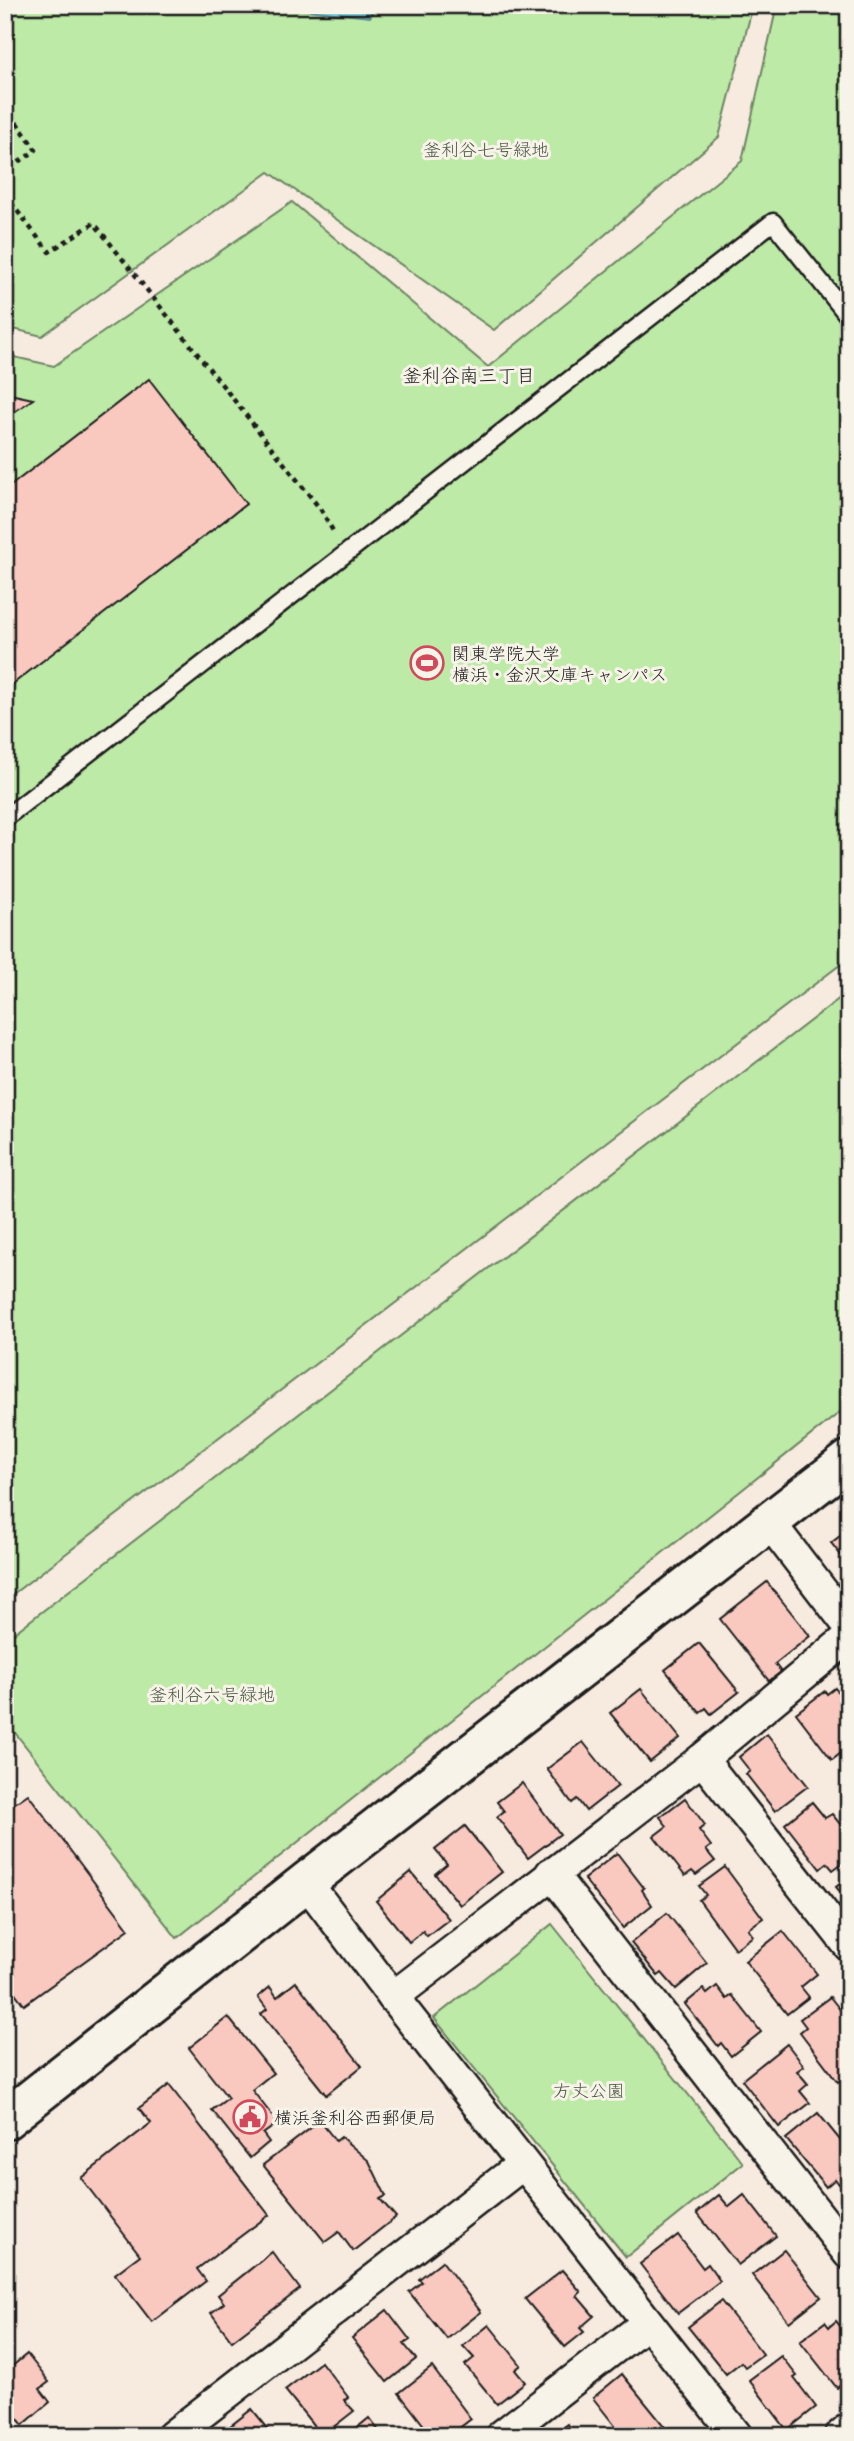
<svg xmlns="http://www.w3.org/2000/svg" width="854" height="2441" font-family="Mali,'Klee One',sans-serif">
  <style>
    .green { fill: #bdeaa7; stroke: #6c8362; stroke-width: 2 }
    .water { fill: #84d3e1; stroke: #5a8a92; stroke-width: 2 }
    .building { fill: #f9c9c0; stroke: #1c1c1c; stroke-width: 2 }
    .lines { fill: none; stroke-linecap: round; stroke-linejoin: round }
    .lane-casing { stroke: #1c1c1c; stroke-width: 21 }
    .street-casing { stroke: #1c1c1c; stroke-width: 35 }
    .secondary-casing { stroke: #1c1c1c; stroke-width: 44 }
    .path { stroke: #1c1c1c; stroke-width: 4.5; stroke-dasharray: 5 5; stroke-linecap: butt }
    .lane { stroke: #f7f3e8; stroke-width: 16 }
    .street { stroke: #f7f3e8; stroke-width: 30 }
    .secondary { stroke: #f7f3e8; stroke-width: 38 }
    .labels { text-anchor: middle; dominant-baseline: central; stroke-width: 6; stroke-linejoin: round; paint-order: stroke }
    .park-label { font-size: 18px; fill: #4c5a46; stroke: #f7f3e8 }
    .poi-label { font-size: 18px; fill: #1c1c1c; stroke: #f7f3e8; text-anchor: start }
    .neighbourhood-label { font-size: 19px; fill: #1c1c1c; stroke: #f7f3e8 }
  </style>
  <rect width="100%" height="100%" fill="#f7ebe0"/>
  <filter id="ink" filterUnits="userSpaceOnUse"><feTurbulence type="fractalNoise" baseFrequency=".0143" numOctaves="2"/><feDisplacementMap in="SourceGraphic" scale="14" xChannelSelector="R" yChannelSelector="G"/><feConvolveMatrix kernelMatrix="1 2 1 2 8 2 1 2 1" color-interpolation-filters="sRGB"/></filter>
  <g filter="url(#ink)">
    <g class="green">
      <polygon points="5,5 753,5 719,137 494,330 269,172 42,336 5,327"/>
      <polygon points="777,5 849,5 849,958 5,1600 5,355 54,366 292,202 488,367 742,161"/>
      <polygon points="849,991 849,1405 177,1938 5,1720 5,1640"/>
      <polygon points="552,1924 743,2163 626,2257 434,2018"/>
    </g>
    <polygon class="water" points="261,5 375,5 370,17"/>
    <g class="building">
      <polygon points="149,379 246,504 5,690 5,490"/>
      <polygon points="5,393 33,399 5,418"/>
      <polygon points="849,1529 849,1565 831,1543"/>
      <polygon points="767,1582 810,1636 775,1664 781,1672 769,1681 720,1619"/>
      <polygon points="699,1643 739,1692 711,1714 706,1708 700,1713 665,1670"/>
      <polygon points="835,1688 849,1706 849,1747 832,1760 796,1713 825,1691 827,1694"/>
      <polygon points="641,1689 680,1738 650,1762 610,1713"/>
      <polygon points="767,1734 808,1786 775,1811 746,1774 750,1771 739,1757"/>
      <polygon points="583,1742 618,1786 586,1811 577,1799 572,1803 547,1769"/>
      <polygon points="522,1783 560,1834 528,1858 497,1817 504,1811 497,1802"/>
      <polygon points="28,1794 129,1929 24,2005 5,1979 5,1810"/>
      <polygon points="685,1798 705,1825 699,1830 711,1846 706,1850 715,1861 696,1875 692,1871 685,1876 654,1836 667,1826 660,1817"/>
      <polygon points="812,1802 825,1818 832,1814 849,1835 849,1858 833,1870 827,1863 820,1869 785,1824"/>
      <polygon points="465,1826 502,1872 460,1905 435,1874 447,1864 435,1850"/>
      <polygon points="617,1853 644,1888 642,1890 652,1905 623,1928 584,1879"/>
      <polygon points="725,1867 763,1918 748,1929 753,1936 735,1949 699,1900 706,1895 699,1886"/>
      <polygon points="411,1872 449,1919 427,1936 423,1931 409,1942 376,1901"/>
      <polygon points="849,1877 849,1903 836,1887"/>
      <polygon points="667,1913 707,1963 676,1989 662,1973 658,1976 631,1943"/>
      <polygon points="783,1931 817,1974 801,1987 809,1997 787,2014 745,1961"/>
      <polygon points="296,1982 362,2066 326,2095 261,2014 267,2009 258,1997 270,1987 277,1997"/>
      <polygon points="717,1986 727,1999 732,1995 761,2032 731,2056 721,2043 718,2046 685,2004 703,1989 707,1994"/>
      <polygon points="830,1997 849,2021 849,2074 838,2082 800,2032 806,2027 800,2019"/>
      <polygon points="228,2017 273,2073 252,2090 278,2123 263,2134 269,2142 250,2158 212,2110 228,2098 189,2048"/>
      <polygon points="787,2044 804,2066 797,2071 808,2084 800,2091 810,2103 779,2127 742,2080"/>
      <polygon points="169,2085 269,2215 197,2269 206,2281 152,2322 115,2274 140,2255 81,2178 151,2123 139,2108"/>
      <polygon points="818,2113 849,2151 849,2176 839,2184 835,2179 826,2187 786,2139"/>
      <polygon points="320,2121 336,2141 341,2137 369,2161 386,2196 380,2199 396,2217 353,2251 339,2232 325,2242 263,2165"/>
      <polygon points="719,2195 729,2207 744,2195 776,2236 738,2265 697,2213"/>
      <polygon points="678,2235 703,2268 708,2264 720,2281 678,2313 640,2264"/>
      <polygon points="784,2250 821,2297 789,2322 752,2275"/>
      <polygon points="272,2252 300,2289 232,2341 211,2313 224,2303 218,2295"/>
      <polygon points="442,2261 481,2312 447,2339 409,2292 422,2282 419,2279"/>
      <polygon points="562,2270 581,2292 577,2296 594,2316 580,2328 584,2332 565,2347 525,2299"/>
      <polygon points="721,2301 763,2354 745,2367 741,2362 726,2374 688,2327"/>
      <polygon points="387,2310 410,2340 404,2344 416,2359 387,2382 352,2338"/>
      <polygon points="836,2321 849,2336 848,2388 843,2383 837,2388 800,2341 825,2322 829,2327"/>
      <polygon points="489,2325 521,2365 515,2370 525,2382 497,2404 465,2365 474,2358 463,2346"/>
      <polygon points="27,2354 49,2382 40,2389 50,2402 23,2425 5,2404 13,2398 5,2389 5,2372"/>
      <polygon points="781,2356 797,2376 794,2378 816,2407 787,2430 749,2380"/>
      <polygon points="321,2362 348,2397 344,2400 354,2411 322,2436 285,2390"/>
      <polygon points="432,2367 471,2419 449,2436 432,2436 399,2393"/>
      <polygon points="622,2374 665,2427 653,2436 623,2436 593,2398"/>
      <polygon points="252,2409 274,2436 228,2436 224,2431"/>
      <polygon points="369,2418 383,2436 347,2436"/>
      <polygon points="568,2424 577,2436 553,2436"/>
    </g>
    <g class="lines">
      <defs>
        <polyline id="lane" points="5,818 773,222 849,317"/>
        <g id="street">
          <polyline points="770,1523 849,1626"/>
          <polyline points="702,1759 849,1946"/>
          <polyline points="551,1873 849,2254"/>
          <polyline points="306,1882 393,1997 737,2436"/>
          <polyline points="393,1997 702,1759 849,1637"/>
          <polyline points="172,2436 523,2164"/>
          <polyline points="501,2436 647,2323"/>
          <polyline points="840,2436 849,2428"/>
        </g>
        <polyline id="secondary" points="5,2120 306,1882 849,1460"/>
      </defs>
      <use href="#lane" class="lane-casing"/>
      <use href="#street" class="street-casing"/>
      <use href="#secondary" class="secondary-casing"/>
      <g class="path">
        <polyline points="5,106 36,150 5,172"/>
        <polyline points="5,195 49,252 94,223 321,510 333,531"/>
      </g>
      <use href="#lane" class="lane"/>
      <use href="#street" class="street"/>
      <use href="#secondary" class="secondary"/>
    </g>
  </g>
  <defs>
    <symbol id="stadium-ring" viewBox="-11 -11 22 22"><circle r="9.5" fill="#f7f3e8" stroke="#d1495b" stroke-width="1.5"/><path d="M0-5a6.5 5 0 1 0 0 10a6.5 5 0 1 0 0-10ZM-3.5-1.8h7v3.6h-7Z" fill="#d1495b"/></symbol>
    <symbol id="civic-ring" viewBox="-11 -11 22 22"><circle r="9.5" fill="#f7f3e8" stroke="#d1495b" stroke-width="1.5"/><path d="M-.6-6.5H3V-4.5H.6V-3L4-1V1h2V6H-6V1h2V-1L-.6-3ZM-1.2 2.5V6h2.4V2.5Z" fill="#d1495b"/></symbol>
  </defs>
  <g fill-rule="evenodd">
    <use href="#stadium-ring" x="408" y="644" width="38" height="38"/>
    <use href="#civic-ring" x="231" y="2098" width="38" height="38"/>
  </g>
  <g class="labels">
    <g class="park-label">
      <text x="486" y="149">釜利谷七号緑地</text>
      <text x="212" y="1694">釜利谷六号緑地</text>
      <text x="589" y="2090">方丈公園</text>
    </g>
    <g class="poi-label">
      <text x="452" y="653">関東学院大学<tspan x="452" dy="21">横浜・金沢文庫キャンパス</tspan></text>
      <text x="274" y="2117">横浜釜利谷西郵便局</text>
    </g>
    <g class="neighbourhood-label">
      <text x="469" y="374">釜利谷南三丁目</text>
    </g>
  </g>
  <rect width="854" height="2441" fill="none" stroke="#f7f3e8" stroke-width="28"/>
  <rect x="14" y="14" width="826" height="2413" fill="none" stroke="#1c1c1c" stroke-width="2.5" filter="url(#ink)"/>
</svg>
